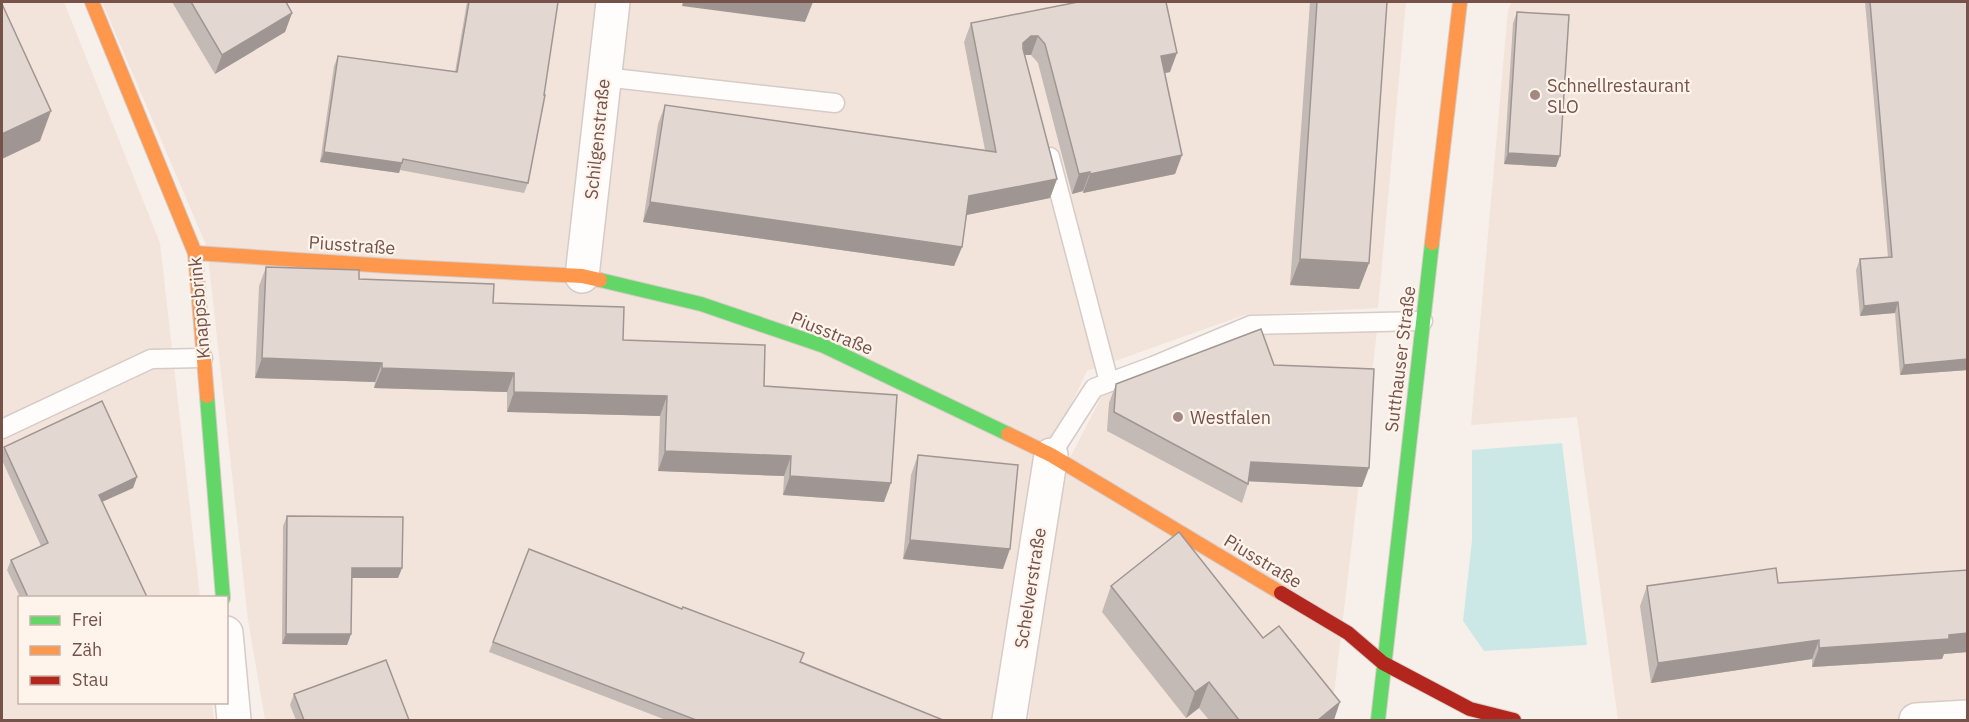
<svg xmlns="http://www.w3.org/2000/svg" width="1969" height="722" font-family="'IBM Plex Sans',sans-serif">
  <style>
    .residential { fill: #f2e4da }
    .water { fill: #cce8e6 }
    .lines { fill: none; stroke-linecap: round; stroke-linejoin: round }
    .lane-casing { stroke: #d6cbc7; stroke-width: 21 }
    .street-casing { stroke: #d6cbc7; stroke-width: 36 }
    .fast-casing { stroke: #d7ccc8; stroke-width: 16 }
    .slow-casing { stroke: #d7ccc8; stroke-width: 16 }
    .jam-casing { stroke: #d7ccc8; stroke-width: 16 }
    .lane { stroke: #fefdfc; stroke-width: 18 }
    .street { stroke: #fefdfc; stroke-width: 33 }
    .fast { stroke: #63d668; stroke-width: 14 }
    .slow { stroke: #ff974d; stroke-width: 14 }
    .jam { stroke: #b3261e; stroke-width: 14 }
    .wall { fill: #c3b9b5 }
    .shaded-wall { fill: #9f9693 }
    .building { fill: #e3d7d2; stroke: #9f9693; stroke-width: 1.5 }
    .poi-dot { fill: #a28982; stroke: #fff4eb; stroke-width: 2 }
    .labels { text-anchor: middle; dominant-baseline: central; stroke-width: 4.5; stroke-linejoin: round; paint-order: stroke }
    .poi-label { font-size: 18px; fill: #75524a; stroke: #fff4eb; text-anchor: start }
    .street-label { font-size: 18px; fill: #75524a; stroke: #fff4eb }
  </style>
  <rect width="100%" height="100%" fill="#f7f0ea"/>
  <g class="residential">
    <polygon points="2,2 64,2 160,243 200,597 20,598 20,702 212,703 214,720 2,720"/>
    <polygon points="102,2 1406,2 1378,308 1244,315 1087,371 1037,476 998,720 265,720 248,620 207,247"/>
    <polygon points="1511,2 1967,2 1967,720 1618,720 1577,417 1471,425 1508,10"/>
    <polygon points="1253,330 1377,331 1331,720 1028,720 1060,477 1105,390"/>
  </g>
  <polygon class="water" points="1562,443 1587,645 1484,651 1463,621 1472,540 1472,450"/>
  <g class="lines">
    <defs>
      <g id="lane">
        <polyline points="604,77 835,103"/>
        <polyline points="1050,157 1109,382"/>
        <polyline points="2,429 151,359 203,358"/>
        <polyline points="1051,455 1094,388 1153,366 1251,325 1423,321"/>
      </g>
      <g id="street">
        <polyline points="582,276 613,2"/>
        <polyline points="226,633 234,720"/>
        <polyline points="1009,720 1051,455"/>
        <polyline points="1916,720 1968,717"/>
      </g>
      <g id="fast">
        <polyline points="600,280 701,304 824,346 1008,434"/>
        <polyline points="207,396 223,598"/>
        <polyline points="1378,720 1432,243"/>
      </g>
      <g id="slow">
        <polyline points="92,2 195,253 207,396"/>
        <polyline points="1432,243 1460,2"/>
        <polyline points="195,253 388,266 582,276 600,280"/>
        <polyline points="1008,434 1051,455 1281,593"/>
      </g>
      <polyline id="jam" points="1281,593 1348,633 1383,663 1470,709 1514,720"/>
    </defs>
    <use href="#lane" class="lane-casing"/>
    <use href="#street" class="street-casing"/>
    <use href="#fast" class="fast-casing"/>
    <use href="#slow" class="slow-casing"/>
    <use href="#jam" class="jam-casing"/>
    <use href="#lane" class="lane"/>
    <use href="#street" class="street"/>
    <use href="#fast" class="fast"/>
    <use href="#slow" class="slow"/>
    <use href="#jam" class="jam"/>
  </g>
  <g class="wall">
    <polygon points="172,2 286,2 292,13 285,32 215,74"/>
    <polygon points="467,2 558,2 528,183 524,193 400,170 399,173 320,162 334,66 338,56 455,72"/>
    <polygon points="1078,2 1170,72 1165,73 1182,155 1175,174 1083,193 1083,191 1072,194 1038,63 1031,55 1025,55 1057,179 1050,198 966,215 962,247 954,266 643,222 658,124 665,105 985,150 964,42 971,23"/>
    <polygon points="1310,2 1387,2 1369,263 1359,289 1290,285"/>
    <polygon points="1865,2 1968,2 1968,370 1900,375 1895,313 1860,316 1856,270 1860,259 1888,257"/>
    <polygon points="1517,12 1556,167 1504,164 1513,23"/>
    <polygon points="266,267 359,279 493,303 623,340 764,386 884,502 783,495 784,476 658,471 660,416 507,412 507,392 374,388 375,382 255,378 259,286"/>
    <polygon points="1274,365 1362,487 1249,481 1242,503 1107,431 1109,403 1116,384"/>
    <polygon points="4,447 137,477 133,488 102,502 147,597 20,597 7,570 11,560 41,546 2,460 2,454"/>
    <polygon points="918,455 1003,569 903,559 911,475"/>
    <polygon points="287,516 402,568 398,578 351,578 351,634 347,645 282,644 283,526"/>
    <polygon points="529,549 943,720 666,720 489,652"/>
    <polygon points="1967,570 1968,652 1944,654 1942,659 1812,667 1812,659 1651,683 1640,606 1647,586 1778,583"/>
    <polygon points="1111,586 1263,638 1334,720 1209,720 1199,708 1186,718 1102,612"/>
    <polygon points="294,694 409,720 296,720 290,705"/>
  </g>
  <g class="shaded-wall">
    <polygon points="683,2 813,2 805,22 682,6"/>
    <polygon points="292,13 285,32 215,74 222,55"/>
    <polygon points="1031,36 1038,36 1031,55 1024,55 1023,43"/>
    <polygon points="1177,53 1170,72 1154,75 1161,56"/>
    <polygon points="51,111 40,141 2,159 2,134"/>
    <polygon points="324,152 402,163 399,173 320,162"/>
    <polygon points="1508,153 1560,156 1556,167 1504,164"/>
    <polygon points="1182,155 1175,174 1083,193 1090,174"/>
    <polygon points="1090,172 1083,191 1072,194 1079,174"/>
    <polygon points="1057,179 1050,198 962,216 969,196"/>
    <polygon points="650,202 962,247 954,266 643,222"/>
    <polygon points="1300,259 1369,263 1359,289 1290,285"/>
    <polygon points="1898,302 1895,313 1860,316 1864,306"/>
    <polygon points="262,358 382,363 375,382 255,378"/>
    <polygon points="1968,359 1968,370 1900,375 1904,365"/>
    <polygon points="382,368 514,373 507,392 374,388"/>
    <polygon points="514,392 667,396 660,416 507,412"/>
    <polygon points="665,451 791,456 784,476 658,471"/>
    <polygon points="1251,462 1369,468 1362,487 1244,481"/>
    <polygon points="790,476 891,483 884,502 783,495"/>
    <polygon points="137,477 133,488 95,505 99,495"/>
    <polygon points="910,540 1010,549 1003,569 903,559"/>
    <polygon points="352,568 402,568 398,578 348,578"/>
    <polygon points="1968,633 1968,652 1944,654 1942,659 1812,667 1819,648"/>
    <polygon points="286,634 351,634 347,645 282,644"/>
    <polygon points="1819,640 1812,659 1651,683 1658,663"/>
    <polygon points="1209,682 1199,708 1186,718 1195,692"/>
    <polygon points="1340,702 1334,720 1318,720"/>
  </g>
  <g class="building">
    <polygon points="191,2 286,2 292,13 222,55"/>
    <polygon points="469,2 558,2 544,95 545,95 528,183 403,159 402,163 324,152 338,56 457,72"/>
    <polygon points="1078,2 1166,2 1177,53 1161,56 1182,155 1090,174 1090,172 1079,174 1045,44 1038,36 1031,36 1023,43 1023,49 1057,179 969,196 962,247 650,202 665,105 996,152 971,23"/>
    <polygon points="1317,2 1387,2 1369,263 1300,259"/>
    <polygon points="1870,2 1968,2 1968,359 1904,365 1898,302 1864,306 1860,259 1892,257"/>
    <polygon points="2,4 51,111 2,134"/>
    <polygon points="1517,12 1569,15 1560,156 1508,153"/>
    <polygon points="266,267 359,270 359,279 494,284 493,303 624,307 623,340 765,345 764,386 897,395 891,483 790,476 791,456 665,451 667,396 514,392 514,373 382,368 382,363 262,358"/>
    <polygon points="1261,329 1274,365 1374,369 1369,468 1251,462 1248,484 1114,412 1116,384"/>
    <polygon points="102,401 137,477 99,495 147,597 28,597 11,560 48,543 4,447"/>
    <polygon points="918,455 1018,465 1010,549 910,540"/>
    <polygon points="287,516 403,517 402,568 352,568 351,634 286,634"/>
    <polygon points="1179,532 1263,638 1279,626 1340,702 1318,720 1239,720 1209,682 1195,692 1111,586"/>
    <polygon points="529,549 682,609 683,607 804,653 800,662 943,720 696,720 493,642"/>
    <polygon points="1776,568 1778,583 1968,570 1968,633 1949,635 1949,639 1819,648 1819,640 1658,663 1647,586"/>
    <polygon points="386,660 409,720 304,720 294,694"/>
  </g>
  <g class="poi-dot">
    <circle cx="1535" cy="95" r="6"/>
    <circle cx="1178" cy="417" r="6"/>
  </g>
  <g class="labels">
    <g class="poi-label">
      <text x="1547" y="85">Schnellrestaurant<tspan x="1547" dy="21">SLO</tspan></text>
      <text x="1190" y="417">Westfalen</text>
    </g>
    <g class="street-label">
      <text transform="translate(597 139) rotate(-84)">Schilgenstraße</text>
      <text transform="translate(352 245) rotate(4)">Piusstraße</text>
      <text transform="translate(199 308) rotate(-95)">Knappsbrink</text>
      <text transform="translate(832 333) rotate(22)">Piusstraße</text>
      <text transform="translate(1400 359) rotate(-83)">Sutthauser Straße</text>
      <text transform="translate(1263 561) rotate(31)">Piusstraße</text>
      <text transform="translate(1030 588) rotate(-81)">Schelverstraße</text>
    </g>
  </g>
  <rect width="1969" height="722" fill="none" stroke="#75524a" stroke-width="6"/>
  <rect x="18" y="596" width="210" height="108" fill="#fff4eb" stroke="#c8b3ab" stroke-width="1.5"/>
  <rect x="30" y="616" width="30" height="9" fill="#63d668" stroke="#c8b3ab" stroke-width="1.5"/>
  <text x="72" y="626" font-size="18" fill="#75524a">Frei</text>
  <rect x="30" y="646" width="30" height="9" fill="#ff974d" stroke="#c8b3ab" stroke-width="1.5"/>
  <text x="72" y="656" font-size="18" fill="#75524a">Zäh</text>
  <rect x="30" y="676" width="30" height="9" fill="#b3261e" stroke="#c8b3ab" stroke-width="1.5"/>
  <text x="72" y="686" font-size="18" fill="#75524a">Stau</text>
</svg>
